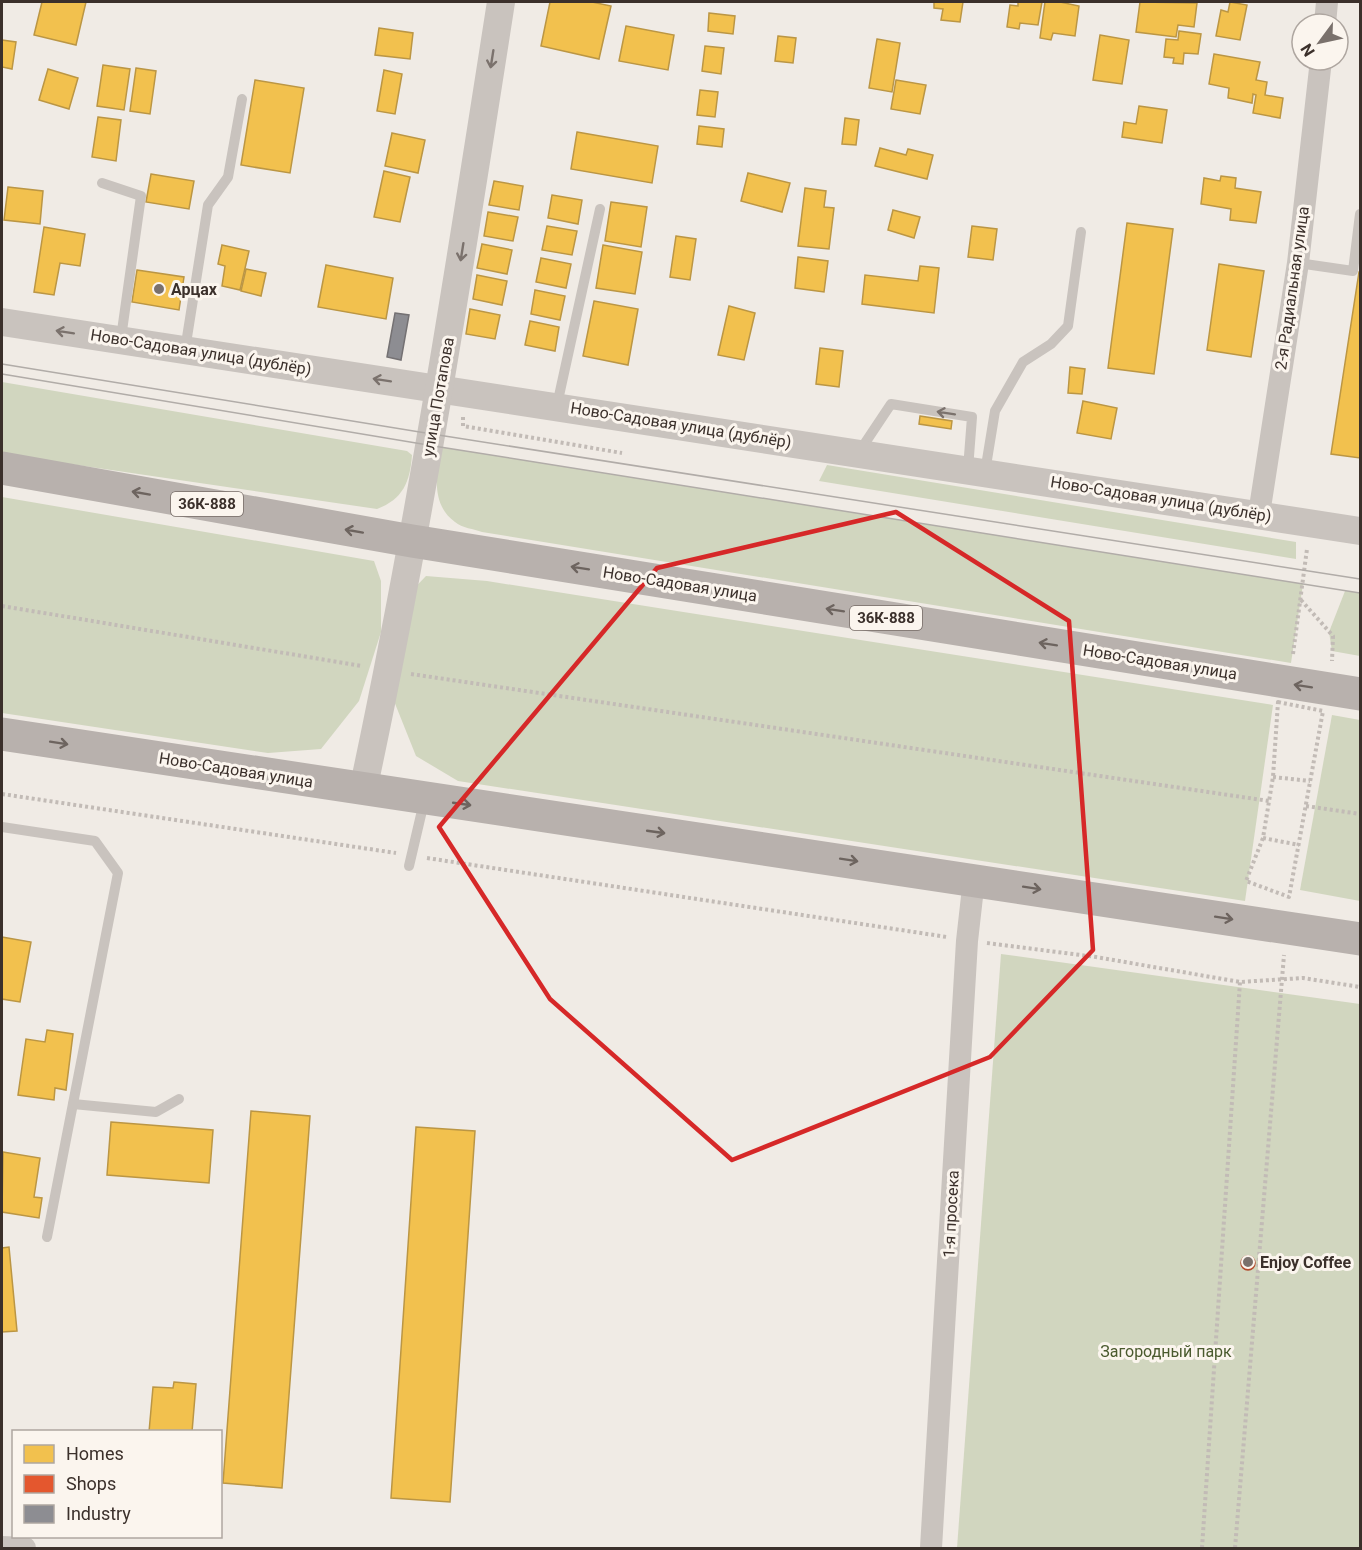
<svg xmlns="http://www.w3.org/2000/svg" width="1362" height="1550" font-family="Roboto,sans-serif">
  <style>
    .green { fill: #d1d6bf }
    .homes { fill: #f2c14e; stroke: #bb9644; stroke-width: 1.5 }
    .shops { fill: #e4572e; stroke: #b14b2d; stroke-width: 1.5 }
    .industry { fill: #8d8d92; stroke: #747173; stroke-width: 1.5 }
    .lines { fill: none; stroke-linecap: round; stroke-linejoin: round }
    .path { stroke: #c2bbb6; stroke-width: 4; stroke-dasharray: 3 3; stroke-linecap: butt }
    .service { stroke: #c9c3be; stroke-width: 10 }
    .minor { stroke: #c9c3be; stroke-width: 22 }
    .tertiary { stroke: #c9c3be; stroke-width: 28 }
    .primary { stroke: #b8b1ad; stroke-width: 33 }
    .tram { stroke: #b1aca8; stroke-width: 1.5 }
    .oneway { stroke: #7b726d }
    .oneway2 { stroke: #6d645f }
    .marked { fill: none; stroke: #d62828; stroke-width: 4.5; stroke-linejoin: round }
    .poi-dot { fill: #7a716c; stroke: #fbf5ee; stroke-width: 2 }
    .labels { text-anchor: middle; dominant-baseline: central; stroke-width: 6; stroke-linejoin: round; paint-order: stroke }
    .shield { fill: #fbf5ee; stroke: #756b66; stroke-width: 1.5 }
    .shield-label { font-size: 15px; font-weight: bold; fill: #3b302b }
    .street-label { font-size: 16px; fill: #3b302b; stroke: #fbf5ee }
    .poi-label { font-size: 16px; font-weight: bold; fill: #3b302b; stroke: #fbf5ee; text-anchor: start }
    .park-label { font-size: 16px; fill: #4a5a2e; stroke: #fbf5ee }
  </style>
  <rect width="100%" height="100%" fill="#f0ebe5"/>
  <g class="green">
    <path d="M 2,382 L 407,451 L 412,455 C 410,482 403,499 377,509 L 2,454 Z"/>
    <path d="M 440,447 L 1303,584 L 1291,663 L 482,532 C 474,529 462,528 455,522 C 430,504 437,473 440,447 Z"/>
    <polygon points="827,465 1296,542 1296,559 819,481"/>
    <polygon points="2,497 374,561 381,581 381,632 359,701 321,749 268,753 2,713"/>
    <polygon points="426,576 487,581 1273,705 1245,901 458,781 416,756 394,701 402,601"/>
    <polygon points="1345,591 1360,593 1360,656 1332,651 1329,632"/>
    <polygon points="1332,715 1360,720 1360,901 1300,890"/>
    <polygon points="1001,954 1360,1004 1360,1548 957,1548"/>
  </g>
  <g class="homes">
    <polygon points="42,2 86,2 76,45 34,35"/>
    <polygon points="550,2 592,2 611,6 599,59 541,46"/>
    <polygon points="934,2 963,2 960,22 941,20 943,9 934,8"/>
    <polygon points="1018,2 1042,2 1038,25 1020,23 1019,29 1007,27 1010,5 1018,6"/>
    <polygon points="1045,2 1060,2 1079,6 1075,36 1053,33 1051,40 1040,38"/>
    <polygon points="1140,2 1197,3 1194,27 1178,25 1176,37 1136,32"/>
    <polygon points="1230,2 1247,5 1240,40 1216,36 1221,10 1228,12"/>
    <polygon points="709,13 735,16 733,34 708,31"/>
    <polygon points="626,26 674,35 668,70 619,61"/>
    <polygon points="379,28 413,33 410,59 375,55"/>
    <polygon points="1179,31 1201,34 1198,54 1184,53 1183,64 1173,63 1174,58 1164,57 1166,39 1178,40"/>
    <polygon points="1100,35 1129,40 1122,84 1093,80"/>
    <polygon points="778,36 796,38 793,63 775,61"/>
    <polygon points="877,39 900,43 892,92 869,88"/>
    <polygon points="2,40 16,42 12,69 2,67"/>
    <polygon points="705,46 724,48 721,74 702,71"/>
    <polygon points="1214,54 1260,62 1256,80 1267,82 1265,95 1283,98 1280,118 1253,113 1256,95 1253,94 1252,103 1228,98 1229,88 1209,84"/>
    <polygon points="103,65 130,69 124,110 97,106"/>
    <polygon points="136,68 156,71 150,114 130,111"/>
    <polygon points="48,69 78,78 69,109 39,100"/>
    <polygon points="384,70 402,74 395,114 377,111"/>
    <polygon points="255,80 304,88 290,173 241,165"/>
    <polygon points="896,80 926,85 920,114 891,109"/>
    <polygon points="700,90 718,92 715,117 697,115"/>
    <polygon points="1139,106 1167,110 1162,143 1122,137 1124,122 1136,124"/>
    <polygon points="98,117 121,120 116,161 92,157"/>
    <polygon points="845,118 859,120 856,145 842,144"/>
    <polygon points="699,126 724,129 722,147 697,144"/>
    <polygon points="577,132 658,146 652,183 571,169"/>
    <polygon points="392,133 425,140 418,173 385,166"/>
    <polygon points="880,148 906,155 908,149 933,155 927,179 875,166"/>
    <polygon points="384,171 410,177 400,222 374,217"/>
    <polygon points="748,173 790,183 782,212 741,201"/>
    <polygon points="151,174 194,181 189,209 146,202"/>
    <polygon points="1221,176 1236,178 1235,188 1261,192 1256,223 1230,220 1231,209 1201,204 1204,178 1220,181"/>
    <polygon points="494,181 523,186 519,210 489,205"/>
    <polygon points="8,187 43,191 40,224 4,220"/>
    <polygon points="805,188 826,191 824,207 834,208 829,249 798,246"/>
    <polygon points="552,195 582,200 578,224 548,218"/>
    <polygon points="611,202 647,207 641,247 605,241"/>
    <polygon points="893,210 920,217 914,238 888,230"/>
    <polygon points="488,212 518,217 513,241 484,236"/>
    <polygon points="1127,223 1173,229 1154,374 1108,368"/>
    <polygon points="547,226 577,231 572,255 542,250"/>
    <polygon points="972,226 997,229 993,260 968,257"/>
    <polygon points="44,227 85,234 80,266 60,263 54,295 34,292"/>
    <polygon points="676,236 696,239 690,280 670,277"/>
    <polygon points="482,244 512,250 507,274 477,268"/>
    <polygon points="222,245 249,251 240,290 222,286 225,266 218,264"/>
    <polygon points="603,245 642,252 635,294 596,288"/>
    <polygon points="798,257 828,261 824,292 795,288"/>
    <polygon points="541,258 571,264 566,288 536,282"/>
    <polygon points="1219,264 1264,271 1251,357 1207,350"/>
    <polygon points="326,265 393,278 386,319 318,307"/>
    <polygon points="920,266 939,268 934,313 862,304 865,275 918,281"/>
    <polygon points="246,269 266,273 261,296 241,291"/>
    <polygon points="137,270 184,277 179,310 132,302"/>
    <polygon points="1359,272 1360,272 1360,458 1331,454"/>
    <polygon points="477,275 507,281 502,305 473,299"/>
    <polygon points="535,290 565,296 560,320 531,314"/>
    <polygon points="594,301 638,309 628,365 583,356"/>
    <polygon points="729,306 755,313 744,360 718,355"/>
    <polygon points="470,309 500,315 495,339 466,334"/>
    <polygon points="530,321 559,327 555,351 525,345"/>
    <polygon points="820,348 843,351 839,387 816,384"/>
    <polygon points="1070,367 1085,369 1082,394 1068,393"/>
    <polygon points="1083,401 1117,408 1111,439 1077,433"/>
    <polygon points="920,416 952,421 951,429 919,424"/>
    <polygon points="2,937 31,942 20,1002 2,999"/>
    <polygon points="47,1030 73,1034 66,1090 55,1088 54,1100 18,1095 26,1039 45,1042"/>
    <polygon points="251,1111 310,1116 282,1488 223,1483"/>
    <polygon points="111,1122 213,1130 209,1183 107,1175"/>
    <polygon points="416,1127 475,1131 450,1502 391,1498"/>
    <polygon points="3,1152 40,1158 34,1197 42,1198 39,1218 2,1212"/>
    <polygon points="9,1247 17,1331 2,1332 2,1248"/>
    <polygon points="174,1382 196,1384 192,1432 149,1432 153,1387 173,1388"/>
  </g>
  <circle class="shops" cx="1248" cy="1263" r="7"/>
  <polygon class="industry" points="395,313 409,315 401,360 387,357"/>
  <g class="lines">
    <g class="path">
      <polyline points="463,417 463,426 622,453"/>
      <polyline points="1301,600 1333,636 1332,661"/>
      <polyline points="2,606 362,666"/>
      <polyline points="1293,654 1307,549"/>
      <polyline points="411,674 1269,801"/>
      <polygon points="1278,702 1323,711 1289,897 1246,881 1263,838 1273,777"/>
      <polyline points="1273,777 1310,781"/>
      <polyline points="2,794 396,853"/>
      <polyline points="1306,806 1360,814"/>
      <polyline points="1263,838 1299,845"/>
      <polyline points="427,858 947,937"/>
      <polyline points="987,943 1096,957 1240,982 1303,978 1360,987"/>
      <polyline points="1202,1548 1240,982"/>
      <polyline points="1235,1548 1284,955"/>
    </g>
    <g class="service">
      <polyline points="102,183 141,196 121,338"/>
      <polyline points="1298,263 1353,271 1360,214"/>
      <polyline points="185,350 208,205 228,177 242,99"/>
      <polyline points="557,405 600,209"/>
      <polyline points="859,452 891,404 972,417 968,469"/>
      <polyline points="985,472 995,411 1023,362 1051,344 1068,326 1081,232"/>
      <polyline points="2,827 95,841 118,873 47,1237"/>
      <polyline points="409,866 424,802"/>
      <polyline points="73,1104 156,1112 179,1099"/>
    </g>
    <g class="minor">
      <polyline points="1325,24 1327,2"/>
      <polyline points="1259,514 1298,263 1321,60"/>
      <polyline points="2,1547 25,1548"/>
      <polyline points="931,1548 967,941 974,879"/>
    </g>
    <g class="tertiary">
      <polyline points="2,322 1360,531"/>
      <path d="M 363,790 C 419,529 460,265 501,2"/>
    </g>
    <g class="primary">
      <polyline points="2,468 412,541 1360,694"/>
      <polyline points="2,734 1360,939"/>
    </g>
    <g class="tram">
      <polyline points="2,364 432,434 1360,579"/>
      <polyline points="2,374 440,447 1360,593"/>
    </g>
  </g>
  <defs><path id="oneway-shaft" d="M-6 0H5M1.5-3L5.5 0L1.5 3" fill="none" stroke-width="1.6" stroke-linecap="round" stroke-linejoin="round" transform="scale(1.5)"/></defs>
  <g class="oneway">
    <use href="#oneway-shaft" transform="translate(492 59) rotate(99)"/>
    <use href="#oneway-shaft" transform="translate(462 252) rotate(99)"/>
    <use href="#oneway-shaft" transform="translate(65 332) rotate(-171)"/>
    <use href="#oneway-shaft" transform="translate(382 380) rotate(-171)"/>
    <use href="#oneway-shaft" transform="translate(946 413) rotate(-171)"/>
  </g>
  <g class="oneway2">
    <use href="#oneway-shaft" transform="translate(141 493) rotate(-170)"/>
    <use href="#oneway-shaft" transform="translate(354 531) rotate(-170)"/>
    <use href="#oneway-shaft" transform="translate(580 568) rotate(-171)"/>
    <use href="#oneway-shaft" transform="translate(835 610) rotate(-171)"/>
    <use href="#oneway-shaft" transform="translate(1048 644) rotate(-171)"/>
    <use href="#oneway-shaft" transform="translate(1303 686) rotate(-171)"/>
    <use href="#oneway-shaft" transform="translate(59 743) rotate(9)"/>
    <use href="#oneway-shaft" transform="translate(462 804) rotate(8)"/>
    <use href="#oneway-shaft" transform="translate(656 832) rotate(8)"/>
    <use href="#oneway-shaft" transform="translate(849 860) rotate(9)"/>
    <use href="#oneway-shaft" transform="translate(1032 888) rotate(9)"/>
    <use href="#oneway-shaft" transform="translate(1224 918) rotate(9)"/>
  </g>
  <path class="marked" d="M 896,512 L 1069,621 L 1093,950 L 990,1057 L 732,1160 L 550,999 L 439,827 L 657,568 Z"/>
  <g class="poi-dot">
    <circle cx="159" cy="289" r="6"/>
    <circle cx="1248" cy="1262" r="6"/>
  </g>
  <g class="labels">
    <g class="shield">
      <rect x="171" y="492" width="72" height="24" rx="4.5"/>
      <rect x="850" y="606" width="72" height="24" rx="4.5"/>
    </g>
    <g class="shield-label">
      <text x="207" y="504">36К-888</text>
      <text x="886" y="618">36К-888</text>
    </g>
    <g class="street-label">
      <text transform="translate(1292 288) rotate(-82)">2-я Радиальная улица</text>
      <text transform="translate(201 352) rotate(9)">Ново-Садовая улица (дублёр)</text>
      <text transform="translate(438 397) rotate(-80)">улица Потапова</text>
      <text transform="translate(681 425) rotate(9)">Ново-Садовая улица (дублёр)</text>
      <text transform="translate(1161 499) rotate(9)">Ново-Садовая улица (дублёр)</text>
      <text transform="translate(680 584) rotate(9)">Ново-Садовая улица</text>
      <text transform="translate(1160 662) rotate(9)">Ново-Садовая улица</text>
      <text transform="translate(236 770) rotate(9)">Ново-Садовая улица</text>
      <text transform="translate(951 1214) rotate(-87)">1-я просека</text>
    </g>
    <g class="poi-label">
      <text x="171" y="289">Арцах</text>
      <text x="1260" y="1262">Enjoy Coffee</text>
    </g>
    <g class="park-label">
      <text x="1166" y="1351">Загородный парк</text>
    </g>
  </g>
  <rect width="1362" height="1550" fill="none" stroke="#3b302b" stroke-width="6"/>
  <rect x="12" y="1430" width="210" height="108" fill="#fbf5ee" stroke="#aea6a0" stroke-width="1.5"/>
  <rect x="24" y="1445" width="30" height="18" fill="#f2c14e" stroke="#aea6a0" stroke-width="1.5"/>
  <text x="66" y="1460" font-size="18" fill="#3b302b">Homes</text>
  <rect x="24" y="1475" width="30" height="18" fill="#e4572e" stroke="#aea6a0" stroke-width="1.5"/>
  <text x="66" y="1490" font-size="18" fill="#3b302b">Shops</text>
  <rect x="24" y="1505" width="30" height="18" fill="#8d8d92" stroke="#aea6a0" stroke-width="1.5"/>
  <text x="66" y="1520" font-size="18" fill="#3b302b">Industry</text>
  <g transform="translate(1320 42) rotate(237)"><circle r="28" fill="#fbf5ee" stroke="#aea6a0" stroke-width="1.5"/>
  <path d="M0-4.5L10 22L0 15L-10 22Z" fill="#7a716c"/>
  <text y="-9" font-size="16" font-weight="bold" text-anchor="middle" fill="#3b302b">N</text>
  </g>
</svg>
